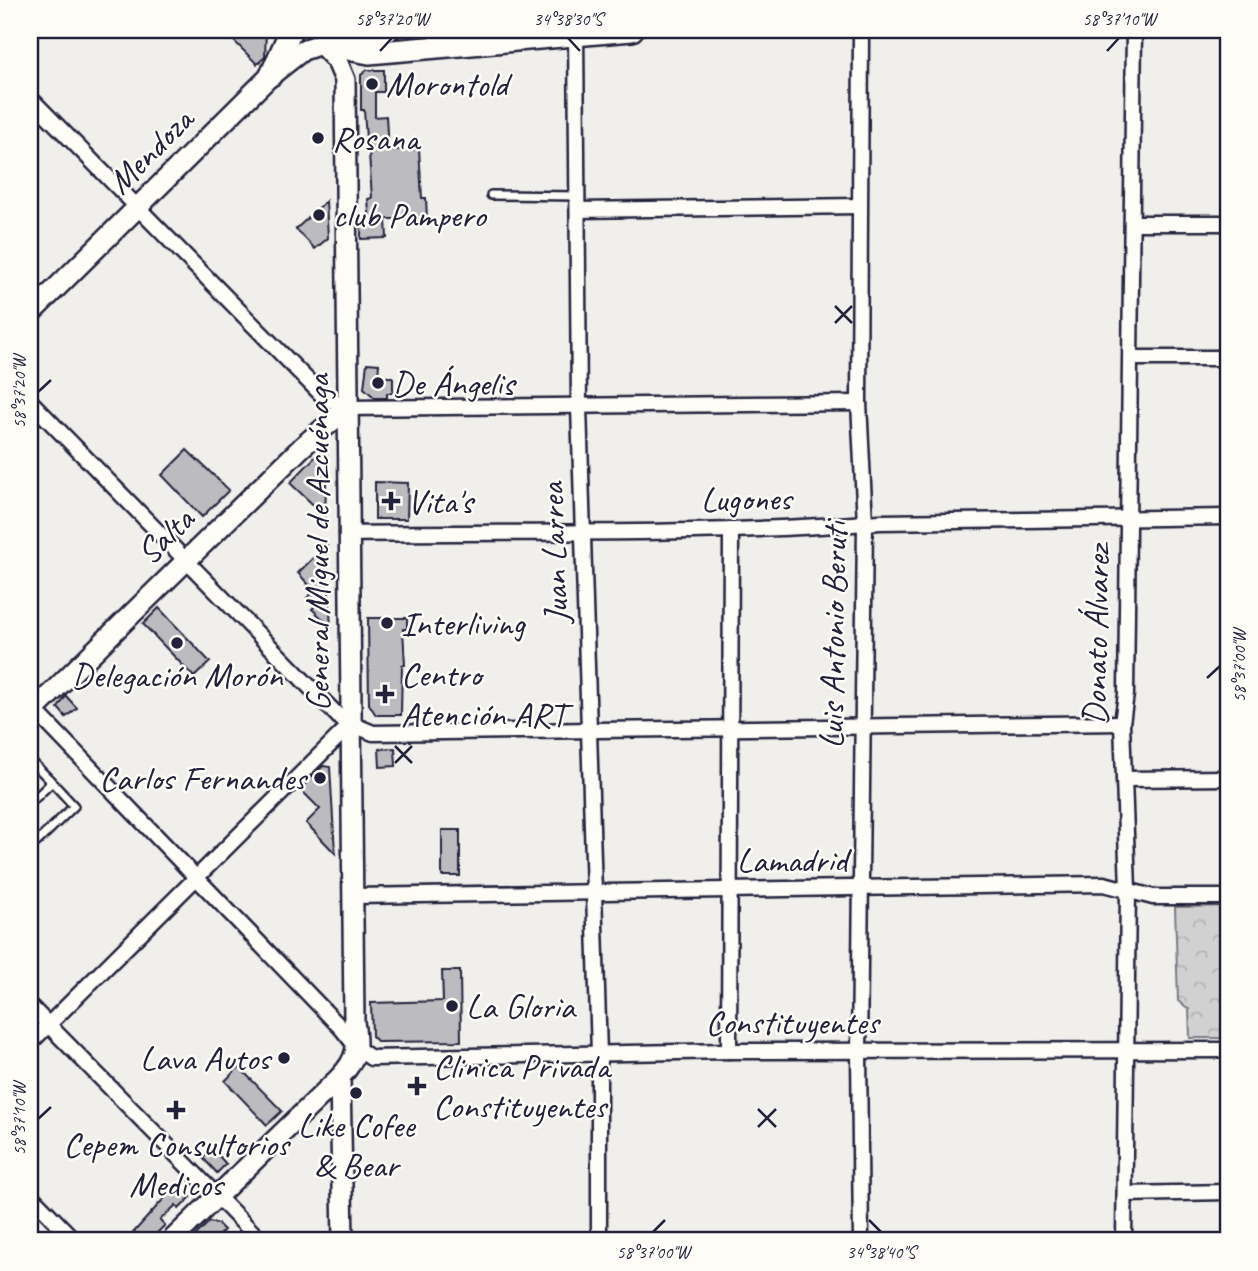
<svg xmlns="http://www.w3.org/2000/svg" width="1258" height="1271" font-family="Caveat,sans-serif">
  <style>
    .park { fill: url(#park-crowns); stroke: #7a7a86; stroke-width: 2 }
    .building { fill: #bcbcc0; stroke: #22223b; stroke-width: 2 }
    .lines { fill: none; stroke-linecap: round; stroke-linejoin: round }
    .service-casing { stroke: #22223b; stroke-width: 12 }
    .minor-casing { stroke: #22223b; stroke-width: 19 }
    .tertiary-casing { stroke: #22223b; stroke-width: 24 }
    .secondary-casing { stroke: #22223b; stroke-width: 26 }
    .service { stroke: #fdfcf7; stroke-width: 7 }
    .minor { stroke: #fdfcf7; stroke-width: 14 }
    .tertiary { stroke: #fdfcf7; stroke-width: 19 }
    .secondary { stroke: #fdfcf7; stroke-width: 21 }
    .ticks { fill: none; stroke: #22223b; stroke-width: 2.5 }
    .poi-dot { fill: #22223b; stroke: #fdfcf7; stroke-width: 2.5 }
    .labels { text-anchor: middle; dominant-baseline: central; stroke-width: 5; stroke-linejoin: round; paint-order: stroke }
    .poi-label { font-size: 35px; fill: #22223b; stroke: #fdfcf7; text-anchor: start }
    .street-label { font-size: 35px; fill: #22223b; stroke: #fdfcf7 }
    .neatline { fill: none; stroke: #22223b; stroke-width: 2.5 }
    .ticks-label { font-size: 18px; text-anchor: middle; fill: #22223b }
  </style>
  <defs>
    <pattern id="park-crowns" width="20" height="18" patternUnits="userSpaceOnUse" patternTransform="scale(1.75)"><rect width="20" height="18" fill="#d2d1d1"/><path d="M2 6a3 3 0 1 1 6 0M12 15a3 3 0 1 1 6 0" fill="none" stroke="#b4b3b4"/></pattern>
  </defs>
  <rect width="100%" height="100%" fill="#f0efec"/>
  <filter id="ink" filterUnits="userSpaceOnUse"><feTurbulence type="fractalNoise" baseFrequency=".0143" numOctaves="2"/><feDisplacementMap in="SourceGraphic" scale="14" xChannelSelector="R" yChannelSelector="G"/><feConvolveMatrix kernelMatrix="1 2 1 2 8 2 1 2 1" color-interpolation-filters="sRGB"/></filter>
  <g filter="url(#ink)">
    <g class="park">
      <polygon points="468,30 560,30 374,45 375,37"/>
      <polygon points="1228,906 1228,1038 1190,1038 1189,1009 1178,1001 1175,907"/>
    </g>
    <g class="building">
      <polygon points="223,30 266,30 265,57 257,64"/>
      <polygon points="367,70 384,70 384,92 375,92 375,117 386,116 388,150 419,149 422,198 426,198 427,219 386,219 387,238 361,239 361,224 370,224 368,199 372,198 368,139 366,139 364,110 361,110 361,75"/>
      <polygon points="326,201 328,238 315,249 296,229"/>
      <polygon points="367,363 379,364 378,377 393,377 393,393 387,393 387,398 375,398 364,388"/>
      <polygon points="187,450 229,490 202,517 162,475"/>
      <polygon points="318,454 327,455 325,516 290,483"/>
      <polygon points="375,482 408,483 407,519 375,519"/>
      <polygon points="327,544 327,567 331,627 312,609 315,606 307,598 312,593 306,588 309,585 298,573"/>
      <polygon points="159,608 210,662 194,677 143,624"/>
      <polygon points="368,618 407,618 407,629 403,629 405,665 402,665 401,715 376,715 369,704"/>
      <polygon points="66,696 77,708 66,717 58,708"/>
      <polygon points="395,748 396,766 380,767 379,749"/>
      <polygon points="323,766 330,767 335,853 306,823 320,809 300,789"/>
      <rect x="442" y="830" width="18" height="46"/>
      <polygon points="442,971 460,971 461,1041 378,1042 372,1036 371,1003 443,1001"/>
      <polygon points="239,1067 282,1111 267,1125 225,1081"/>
      <polygon points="213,1149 226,1164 217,1173 203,1158"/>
      <polygon points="177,1184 191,1197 179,1209 176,1205 160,1220 165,1225 149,1241 141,1241 133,1233"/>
      <polygon points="209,1222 218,1224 224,1230 213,1241 190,1241"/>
    </g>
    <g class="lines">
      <defs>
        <g id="service">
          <polyline points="491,195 577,196"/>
          <polyline points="30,760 50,780 49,785 30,803"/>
          <polyline points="30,838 37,842 74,806 50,780"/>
        </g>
        <g id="minor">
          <polyline points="576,30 579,407 599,1054 599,1241"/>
          <polyline points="861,30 859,403 865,523 859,1053 861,1241"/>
          <polyline points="30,98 323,396 347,408 859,403"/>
          <polyline points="578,210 859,206"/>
          <polyline points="1134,223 1228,223"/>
          <polyline points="1131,358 1228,358"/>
          <polyline points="30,401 342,720 373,733 1122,723"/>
          <path d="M 347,534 C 525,531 704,536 880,522 L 1228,517"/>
          <polyline points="30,705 342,1029 358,1049 371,1058 729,1051 1228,1050"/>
          <polyline points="1124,779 1228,778"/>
          <polyline points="354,896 1104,884 1153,897 1228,897"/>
          <polyline points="30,1006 261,1241"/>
          <polyline points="30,1043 350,725"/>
          <polyline points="729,1051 731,530"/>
          <polyline points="1125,1194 1228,1192"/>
          <polyline points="30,1195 75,1241"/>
          <polyline points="1124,1241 1128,889 1122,723 1126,694 1134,30"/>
        </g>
        <g id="tertiary">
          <path d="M 30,314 L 271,75 L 303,50 L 321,44 L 337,61 L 345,80 L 354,1022 C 358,1047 358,1058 340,1077 L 171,1241"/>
          <polyline points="30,714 302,447 347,408"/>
          <polyline points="340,1077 343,1241"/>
        </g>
        <g id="secondary">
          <polyline points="329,42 388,30"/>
          <polyline points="321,44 369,53 632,30"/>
          <polyline points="271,75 291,30"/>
        </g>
      </defs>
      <use href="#service" class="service-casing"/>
      <use href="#minor" class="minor-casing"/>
      <use href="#tertiary" class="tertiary-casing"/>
      <use href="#secondary" class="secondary-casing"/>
      <use href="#service" class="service"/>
      <use href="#minor" class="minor"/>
      <use href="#tertiary" class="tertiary"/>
      <use href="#secondary" class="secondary"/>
    </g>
  </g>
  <path class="ticks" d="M 568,38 L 580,51M 380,51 L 392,38M 1107,51 L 1119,38M 835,306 L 852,323M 835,323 L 852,306M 38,392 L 51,380M 1207,678 L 1220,666M 395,746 L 412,763M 395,763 L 412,746M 758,1109 L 776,1127M 38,1119 L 51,1107M 758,1127 L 776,1109M 869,1220 L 881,1232M 653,1232 L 665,1220"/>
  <g class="poi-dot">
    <circle cx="372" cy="84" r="7"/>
    <circle cx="318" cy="138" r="7"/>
    <circle cx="319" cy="215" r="7"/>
    <circle cx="378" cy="383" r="7"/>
    <path d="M387.5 490.5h7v7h7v7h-7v7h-7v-7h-7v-7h7z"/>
    <circle cx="387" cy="623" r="7"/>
    <circle cx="177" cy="643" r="7"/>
    <path d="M381.5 683.5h7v7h7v7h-7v7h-7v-7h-7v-7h7z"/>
    <circle cx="320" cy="778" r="7"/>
    <circle cx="452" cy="1006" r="7"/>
    <circle cx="284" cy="1058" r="7"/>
    <path d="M413.5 1075.5h7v7h7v7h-7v7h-7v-7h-7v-7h7z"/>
    <circle cx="356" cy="1093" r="7"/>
    <path d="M172.5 1099.5h7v7h7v7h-7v7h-7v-7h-7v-7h7z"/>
  </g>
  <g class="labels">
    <g class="poi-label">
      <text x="386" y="84">Morontold</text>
      <text x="332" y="138">Rosana</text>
      <text x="333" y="215">club Pampero</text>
      <text x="392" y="383">De Ángelis</text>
      <text x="407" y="501">Vita's</text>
      <text x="401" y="623">Interliving</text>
      <text x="401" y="674">Centro<tspan x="401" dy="40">Atención ART</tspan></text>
      <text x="177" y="675" text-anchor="middle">Delegación Morón</text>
      <text x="306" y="778" text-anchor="end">Carlos Fernandes</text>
      <text x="466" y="1006">La Gloria</text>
      <text x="270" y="1058" text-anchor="end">Lava Autos</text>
      <text x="433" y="1066">Clinica Privada<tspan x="433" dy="40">Constituyentes</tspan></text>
      <text x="356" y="1125" text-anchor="middle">Like Cofee<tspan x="356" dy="40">&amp; Bear</tspan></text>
      <text x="176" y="1144" text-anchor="middle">Cepem Consultorios<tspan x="176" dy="40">Medicos</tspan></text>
    </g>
    <g class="street-label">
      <text transform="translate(150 151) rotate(-45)">Mendoza</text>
      <text transform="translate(746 499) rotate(-1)">Lugones</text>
      <text transform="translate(165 536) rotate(-44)">Salta</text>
      <text transform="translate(317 543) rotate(-90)">General Miguel de Azcuénaga</text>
      <text transform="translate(554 553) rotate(-92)">Juan Larrea</text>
      <text transform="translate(833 635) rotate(-89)">Luis Antonio Beruti</text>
      <text transform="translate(1096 635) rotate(-89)">Donato Álvarez</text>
      <text x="792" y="860">Lamadrid</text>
      <text x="792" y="1022">Constituyentes</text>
    </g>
  </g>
  <rect width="1258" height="1271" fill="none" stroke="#fdfcf7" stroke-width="77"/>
  <rect x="38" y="38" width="1182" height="1194" class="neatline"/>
  <g class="ticks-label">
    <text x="392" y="25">58°37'20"W</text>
    <text x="568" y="25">34°38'30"S</text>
    <text x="1119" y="25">58°37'10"W</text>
    <text transform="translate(19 392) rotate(-90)" y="6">58°37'20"W</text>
    <text transform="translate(1239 666) rotate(-90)" y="6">58°37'00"W</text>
    <text transform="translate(19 1119) rotate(-90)" y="6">58°37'10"W</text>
    <text x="653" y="1258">58°37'00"W</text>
    <text x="881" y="1258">34°38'40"S</text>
  </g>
</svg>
